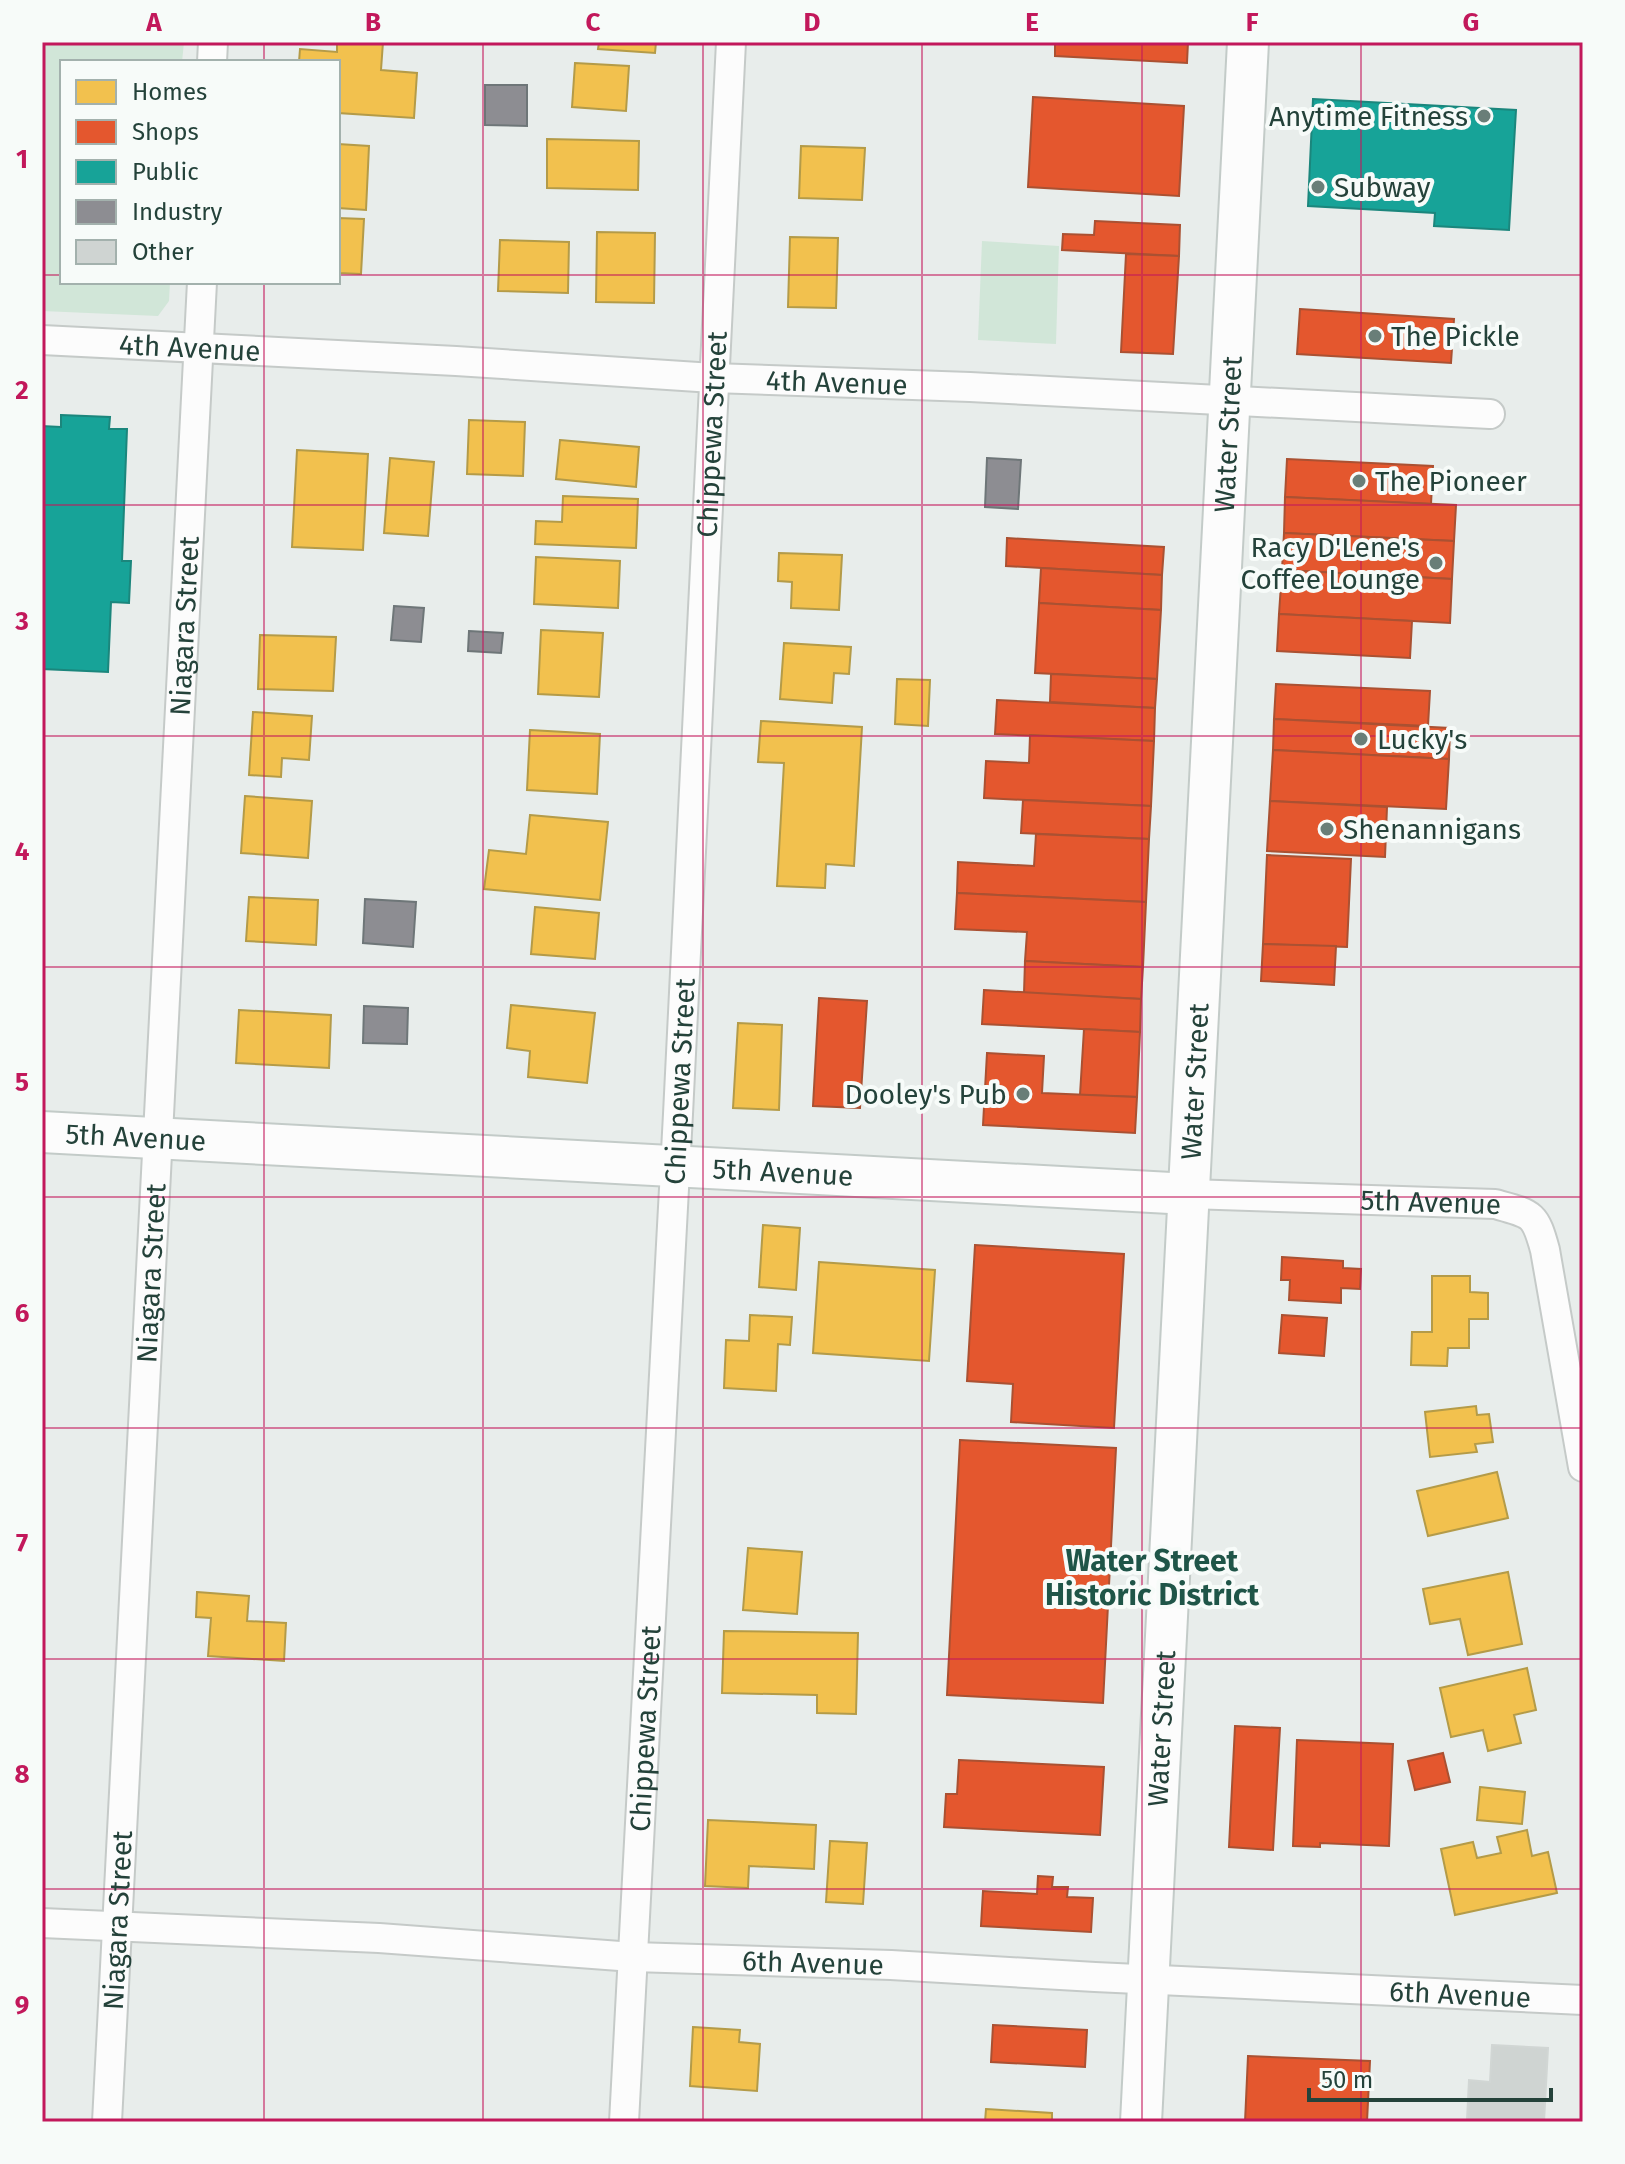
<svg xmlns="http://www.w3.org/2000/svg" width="1625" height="2164" font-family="'Fira Sans',sans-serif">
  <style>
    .green { fill: #d1e6d8 }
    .homes { fill: #f2c14e; stroke: #b49b48; stroke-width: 2 }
    .shops { fill: #e4572e; stroke: #aa5132; stroke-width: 2 }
    .public { fill: #17a398; stroke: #1b867c; stroke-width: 2 }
    .industry { fill: #8d8d92; stroke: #6e7678; stroke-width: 2 }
    .building { fill: #cfd4d2; stroke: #d1d6d4; stroke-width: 2 }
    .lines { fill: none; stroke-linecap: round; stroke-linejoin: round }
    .street-casing { stroke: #c5cac8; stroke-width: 32 }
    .secondary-casing { stroke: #c3cbc8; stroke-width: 44 }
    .street { stroke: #fcfcfc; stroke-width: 28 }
    .secondary { stroke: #fcfcfc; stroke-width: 40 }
    .grid { fill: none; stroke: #c2185b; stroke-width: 2; stroke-opacity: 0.55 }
    .poi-dot { fill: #697e78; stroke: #f7fbf9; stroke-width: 3 }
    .labels { text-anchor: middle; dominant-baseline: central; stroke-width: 8; stroke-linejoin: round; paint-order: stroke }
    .poi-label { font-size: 28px; fill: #24423a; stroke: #f7fbf9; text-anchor: start }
    .street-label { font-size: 28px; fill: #24423a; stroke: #f7fbf9 }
    .neighbourhood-label { font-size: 30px; font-weight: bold; fill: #1f5548; stroke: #f7fbf9 }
    .neatline { fill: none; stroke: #c2185b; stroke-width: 3 }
    .grid-label { font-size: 26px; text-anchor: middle; font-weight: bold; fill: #c2185b }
  </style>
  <rect width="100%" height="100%" fill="#e8edeb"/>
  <g class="green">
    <polygon points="42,42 184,42 182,62 62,62 62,282 170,282 169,301 158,316 42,311"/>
    <polygon points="982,241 1059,246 1056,344 978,340"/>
  </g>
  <g class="homes">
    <polygon points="337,42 383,42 381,70 417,73 414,118 338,113 338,62 299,62 300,49 337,52"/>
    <polygon points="599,42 656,42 655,53 598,49"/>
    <polygon points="575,63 629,66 626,111 572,107"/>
    <polygon points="547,139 639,141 638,190 547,188"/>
    <polygon points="338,144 369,146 366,210 338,208"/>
    <polygon points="801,146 865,148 862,200 799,198"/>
    <polygon points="338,218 364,219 361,274 338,273"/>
    <polygon points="597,232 655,233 654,303 596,302"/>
    <polygon points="790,237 838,238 836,308 788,307"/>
    <polygon points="500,240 569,242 568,293 498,291"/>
    <polygon points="469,420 525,422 523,476 467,474"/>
    <polygon points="560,440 639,447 636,487 556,479"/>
    <polygon points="297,450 368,454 363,550 292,547"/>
    <polygon points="390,458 434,462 428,536 384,533"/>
    <polygon points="563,496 638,499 636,548 535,544 536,521 562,522"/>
    <polygon points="779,553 842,555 839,610 791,608 792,582 778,581"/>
    <polygon points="536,557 620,561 618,608 534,604"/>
    <polygon points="541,630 603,633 599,697 538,694"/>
    <polygon points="260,635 336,637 333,691 258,689"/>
    <polygon points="784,643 851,647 849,674 834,673 832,703 780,699"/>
    <polygon points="897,679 930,680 928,726 895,724"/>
    <polygon points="253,712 312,716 309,760 282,758 281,777 249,775"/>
    <polygon points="761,721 862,727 854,866 826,864 825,888 777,886 784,763 758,762"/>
    <polygon points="530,730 600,734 597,794 527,790"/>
    <polygon points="245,796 312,801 308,858 241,853"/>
    <polygon points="530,815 608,822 600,900 484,889 489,850 526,854"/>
    <polygon points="249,897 318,900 316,945 246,941"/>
    <polygon points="535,907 599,913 595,959 531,954"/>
    <polygon points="511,1005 595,1013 587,1083 528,1077 530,1051 507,1048"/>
    <polygon points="239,1010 331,1015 329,1068 236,1063"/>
    <polygon points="738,1023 782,1025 779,1110 733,1108"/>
    <polygon points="763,1225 800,1228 796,1290 759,1287"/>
    <polygon points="819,1262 935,1270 929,1361 813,1353"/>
    <polygon points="1432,1276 1470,1276 1470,1292 1488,1293 1488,1319 1469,1319 1469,1348 1448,1348 1447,1366 1411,1365 1412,1332 1432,1332"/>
    <polygon points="750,1315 792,1317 790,1345 778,1344 776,1391 724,1388 726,1340 749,1341"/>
    <polygon points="1476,1406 1477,1415 1489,1414 1493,1442 1475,1444 1477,1452 1430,1457 1425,1412"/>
    <polygon points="1497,1472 1508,1518 1428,1536 1417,1491"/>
    <polygon points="748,1548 802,1552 797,1614 743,1610"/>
    <polygon points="1508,1572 1522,1644 1468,1655 1460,1619 1430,1624 1423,1589"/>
    <polygon points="197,1592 249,1596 247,1621 286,1623 284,1661 208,1656 211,1618 196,1617"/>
    <polygon points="724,1631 858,1633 856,1714 817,1713 817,1695 722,1693"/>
    <polygon points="1527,1668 1536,1710 1514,1715 1521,1743 1488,1751 1483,1730 1451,1737 1440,1688"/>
    <polygon points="1480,1787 1525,1792 1522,1824 1477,1820"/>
    <polygon points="708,1820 816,1825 814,1869 749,1866 748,1888 705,1886"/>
    <polygon points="1527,1830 1532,1856 1548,1852 1557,1893 1455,1915 1441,1849 1473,1842 1477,1858 1501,1853 1497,1837"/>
    <polygon points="830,1841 867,1843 863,1904 826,1902"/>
    <polygon points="693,2027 740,2030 739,2042 760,2044 757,2091 690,2086"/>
    <polygon points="986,2109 1052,2113 1052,2122 985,2122"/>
  </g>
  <g class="shops">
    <polygon points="1055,42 1188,42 1187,63 1055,56"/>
    <polygon points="1033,97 1184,106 1179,196 1028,187"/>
    <polygon points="1095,221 1180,225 1179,256 1062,250 1063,234 1094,235"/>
    <polygon points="1126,254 1179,256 1173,354 1121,352"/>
    <polygon points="1300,309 1454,319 1451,363 1297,354"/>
    <polygon points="1287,459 1433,466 1431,504 1285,497"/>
    <polygon points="1285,497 1456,505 1454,541 1284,533"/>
    <polygon points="1284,533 1454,541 1452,579 1282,570"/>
    <polygon points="1007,538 1164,547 1162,575 1006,566"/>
    <polygon points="1041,568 1162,575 1161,610 1039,603"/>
    <polygon points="1282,570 1452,579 1450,623 1279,614"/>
    <polygon points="1039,603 1161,610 1157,679 1035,673"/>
    <polygon points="1279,614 1412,621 1410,658 1277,651"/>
    <polygon points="1051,674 1157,679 1155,708 1050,702"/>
    <polygon points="1276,684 1430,691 1428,726 1274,719"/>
    <polygon points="997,700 1155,708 1154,741 995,734"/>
    <polygon points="1274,719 1450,728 1449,759 1273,750"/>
    <polygon points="1030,735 1154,741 1151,806 984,798 986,761 1029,763"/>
    <polygon points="1273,750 1449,759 1446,809 1270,801"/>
    <polygon points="1023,800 1151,806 1149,839 1021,833"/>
    <polygon points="1270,801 1387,807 1385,857 1267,851"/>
    <polygon points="1036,834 1149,839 1146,902 957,893 958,862 1034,866"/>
    <polygon points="1267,855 1351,859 1347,947 1263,944"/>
    <polygon points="957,893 1146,902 1143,967 1025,961 1027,932 955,929"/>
    <polygon points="1263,944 1336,946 1334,985 1261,981"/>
    <polygon points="1025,961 1143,967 1141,999 1024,993"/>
    <polygon points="984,990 1141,999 1140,1032 982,1024"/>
    <polygon points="819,998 867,1001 860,1108 813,1106"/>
    <polygon points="1084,1029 1140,1032 1137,1097 1080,1095"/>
    <polygon points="987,1053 1044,1056 1042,1093 1137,1097 1135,1133 983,1125"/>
    <polygon points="975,1245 1124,1254 1114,1428 1011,1422 1013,1384 967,1381"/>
    <polygon points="1282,1257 1343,1261 1343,1268 1361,1269 1360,1289 1341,1288 1341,1303 1289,1300 1290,1280 1281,1280"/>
    <polygon points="1282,1315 1327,1318 1324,1356 1279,1353"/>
    <polygon points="960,1440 1116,1448 1103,1703 947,1695"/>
    <polygon points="1235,1726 1280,1728 1273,1850 1229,1847"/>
    <polygon points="1297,1740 1393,1744 1389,1846 1320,1843 1320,1847 1293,1846"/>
    <polygon points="1443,1753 1450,1782 1415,1790 1408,1761"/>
    <polygon points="959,1760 1104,1767 1100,1835 944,1827 946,1794 957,1794"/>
    <polygon points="1038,1876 1053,1877 1052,1887 1068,1887 1067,1897 1093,1898 1091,1932 981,1926 983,1891 1037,1894"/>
    <polygon points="993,2025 1087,2030 1085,2067 991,2062"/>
    <polygon points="1248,2056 1370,2061 1367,2122 1245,2122"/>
  </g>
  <g class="public">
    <polygon points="1313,99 1516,110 1509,230 1434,226 1435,213 1308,206"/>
    <polygon points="61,415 110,417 109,429 127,429 122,561 131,561 129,603 111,602 108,672 42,669 42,426 61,427"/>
  </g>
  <g class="industry">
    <polygon points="485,85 527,85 527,126 485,125"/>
    <polygon points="987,458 1021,460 1018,509 985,507"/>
    <polygon points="394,606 424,608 421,642 391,640"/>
    <polygon points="469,631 503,633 501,653 468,651"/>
    <polygon points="365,899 416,902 413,947 363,943"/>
    <polygon points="364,1006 408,1008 407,1044 363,1043"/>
  </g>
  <polygon class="building" points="1492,2045 1548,2048 1544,2122 1467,2120 1469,2080 1490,2082"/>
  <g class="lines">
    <defs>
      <g id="street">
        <polyline points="212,62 213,42"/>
        <path id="s1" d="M 42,340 L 456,361 L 713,378 L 970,387 L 1490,414"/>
        <path id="s2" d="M 1189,1194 L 1495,1204 C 1532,1214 1535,1213 1545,1250 L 1583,1467"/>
        <path id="s3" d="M 42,1923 L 379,1938 L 633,1957 L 891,1965 L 1095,1977 L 1583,2000"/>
        <path id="s4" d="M 107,2122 L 202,282"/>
        <path id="s5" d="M 624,2122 L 678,1114 L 731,42"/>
      </g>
      <g id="secondary">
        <path id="s6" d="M 42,1132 L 1189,1194"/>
        <path id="s7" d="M 1141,2122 L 1248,42"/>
      </g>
    </defs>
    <use href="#street" class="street-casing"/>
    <use href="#secondary" class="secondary-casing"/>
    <use href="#street" class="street"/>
    <use href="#secondary" class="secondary"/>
  </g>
  <path class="grid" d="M 264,42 L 264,62M 483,42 L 483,2122M 703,42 L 703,2122M 922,42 L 922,2122M 1142,42 L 1142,2122M 1361,42 L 1361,2122M 42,275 L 62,275M 338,275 L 1583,275M 264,282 L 264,2122M 42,505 L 1583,505M 42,736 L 1583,736M 42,967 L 1583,967M 42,1197 L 1583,1197M 42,1428 L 1583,1428M 42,1659 L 1583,1659M 42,1889 L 1583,1889"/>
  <g class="poi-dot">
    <circle cx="1484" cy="116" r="8"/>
    <circle cx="1318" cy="187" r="8"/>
    <circle cx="1375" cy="336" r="8"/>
    <circle cx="1359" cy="481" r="8"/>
    <circle cx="1436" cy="563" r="8"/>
    <circle cx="1361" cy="739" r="8"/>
    <circle cx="1327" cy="829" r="8"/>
    <circle cx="1023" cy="1094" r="8"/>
  </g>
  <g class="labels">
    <g class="poi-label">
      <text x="1468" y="116" text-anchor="end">Anytime Fitness</text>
      <text x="1334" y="187">Subway</text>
      <text x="1391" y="336">The Pickle</text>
      <text x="1375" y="481">The Pioneer</text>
      <text x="1420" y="547" text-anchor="end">Racy D'Lene's<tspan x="1420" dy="32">Coffee Lounge</tspan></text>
      <text x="1377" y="739">Lucky's</text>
      <text x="1343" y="829">Shenannigans</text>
      <text x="1007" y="1094" text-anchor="end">Dooley's Pub</text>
    </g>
    <g class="street-label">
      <text stroke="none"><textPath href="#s1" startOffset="148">4th Avenue</textPath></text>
      <text stroke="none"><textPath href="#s1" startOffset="796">4th Avenue</textPath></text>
      <text stroke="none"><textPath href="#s5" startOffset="1690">Chippewa Street</textPath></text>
      <text stroke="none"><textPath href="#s7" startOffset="1690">Water Street</textPath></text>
      <text stroke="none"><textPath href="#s4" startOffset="1498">Niagara Street</textPath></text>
      <text stroke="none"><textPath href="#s5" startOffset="1042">Chippewa Street</textPath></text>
      <text stroke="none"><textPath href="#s7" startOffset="1042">Water Street</textPath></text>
      <text stroke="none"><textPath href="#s6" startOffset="94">5th Avenue</textPath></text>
      <text stroke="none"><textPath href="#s6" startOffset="742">5th Avenue</textPath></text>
      <text stroke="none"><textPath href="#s2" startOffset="242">5th Avenue</textPath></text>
      <text stroke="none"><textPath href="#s4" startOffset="850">Niagara Street</textPath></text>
      <text stroke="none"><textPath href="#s5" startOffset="394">Chippewa Street</textPath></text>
      <text stroke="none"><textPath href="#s7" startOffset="394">Water Street</textPath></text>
      <text stroke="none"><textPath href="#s4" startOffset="202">Niagara Street</textPath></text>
      <text stroke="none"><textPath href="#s3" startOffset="772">6th Avenue</textPath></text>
      <text stroke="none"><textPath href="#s3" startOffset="1420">6th Avenue</textPath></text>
    </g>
    <g class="neighbourhood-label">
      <text x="1152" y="1561">Water Street<tspan x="1152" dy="34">Historic District</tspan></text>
    </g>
  </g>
  <rect width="1625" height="2164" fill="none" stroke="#f7fbf9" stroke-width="88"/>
  <rect x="60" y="60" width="280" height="224" fill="#f7fbf9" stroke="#a3b1ad" stroke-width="2"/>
  <rect x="76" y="80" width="40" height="24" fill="#f2c14e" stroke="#a3b1ad" stroke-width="2"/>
  <text x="132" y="100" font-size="24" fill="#24423a">Homes</text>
  <rect x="76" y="120" width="40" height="24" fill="#e4572e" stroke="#a3b1ad" stroke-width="2"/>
  <text x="132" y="140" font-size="24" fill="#24423a">Shops</text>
  <rect x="76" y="160" width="40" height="24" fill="#17a398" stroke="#a3b1ad" stroke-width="2"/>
  <text x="132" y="180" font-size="24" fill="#24423a">Public</text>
  <rect x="76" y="200" width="40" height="24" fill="#8d8d92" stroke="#a3b1ad" stroke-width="2"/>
  <text x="132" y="220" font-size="24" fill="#24423a">Industry</text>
  <rect x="76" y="240" width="40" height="24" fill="#cfd4d2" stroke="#a3b1ad" stroke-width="2"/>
  <text x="132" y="260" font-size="24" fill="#24423a">Other</text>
  <path d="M1309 2088v12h242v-12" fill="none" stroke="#24423a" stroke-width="4"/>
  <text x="1321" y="2088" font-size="24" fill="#24423a" stroke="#f7fbf9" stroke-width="6" paint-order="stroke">50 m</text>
  <rect x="44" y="44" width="1537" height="2076" class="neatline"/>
  <g class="grid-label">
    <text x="154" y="31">A</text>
    <text x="373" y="31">B</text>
    <text x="593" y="31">C</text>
    <text x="812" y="31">D</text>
    <text x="1032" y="31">E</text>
    <text x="1252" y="31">F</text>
    <text x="1471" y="31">G</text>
    <text x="22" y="168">1</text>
    <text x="22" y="399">2</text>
    <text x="22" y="630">3</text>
    <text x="22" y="860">4</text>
    <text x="22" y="1091">5</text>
    <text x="22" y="1322">6</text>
    <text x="22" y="1552">7</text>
    <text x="22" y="1783">8</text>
    <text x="22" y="2014">9</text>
  </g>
</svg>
